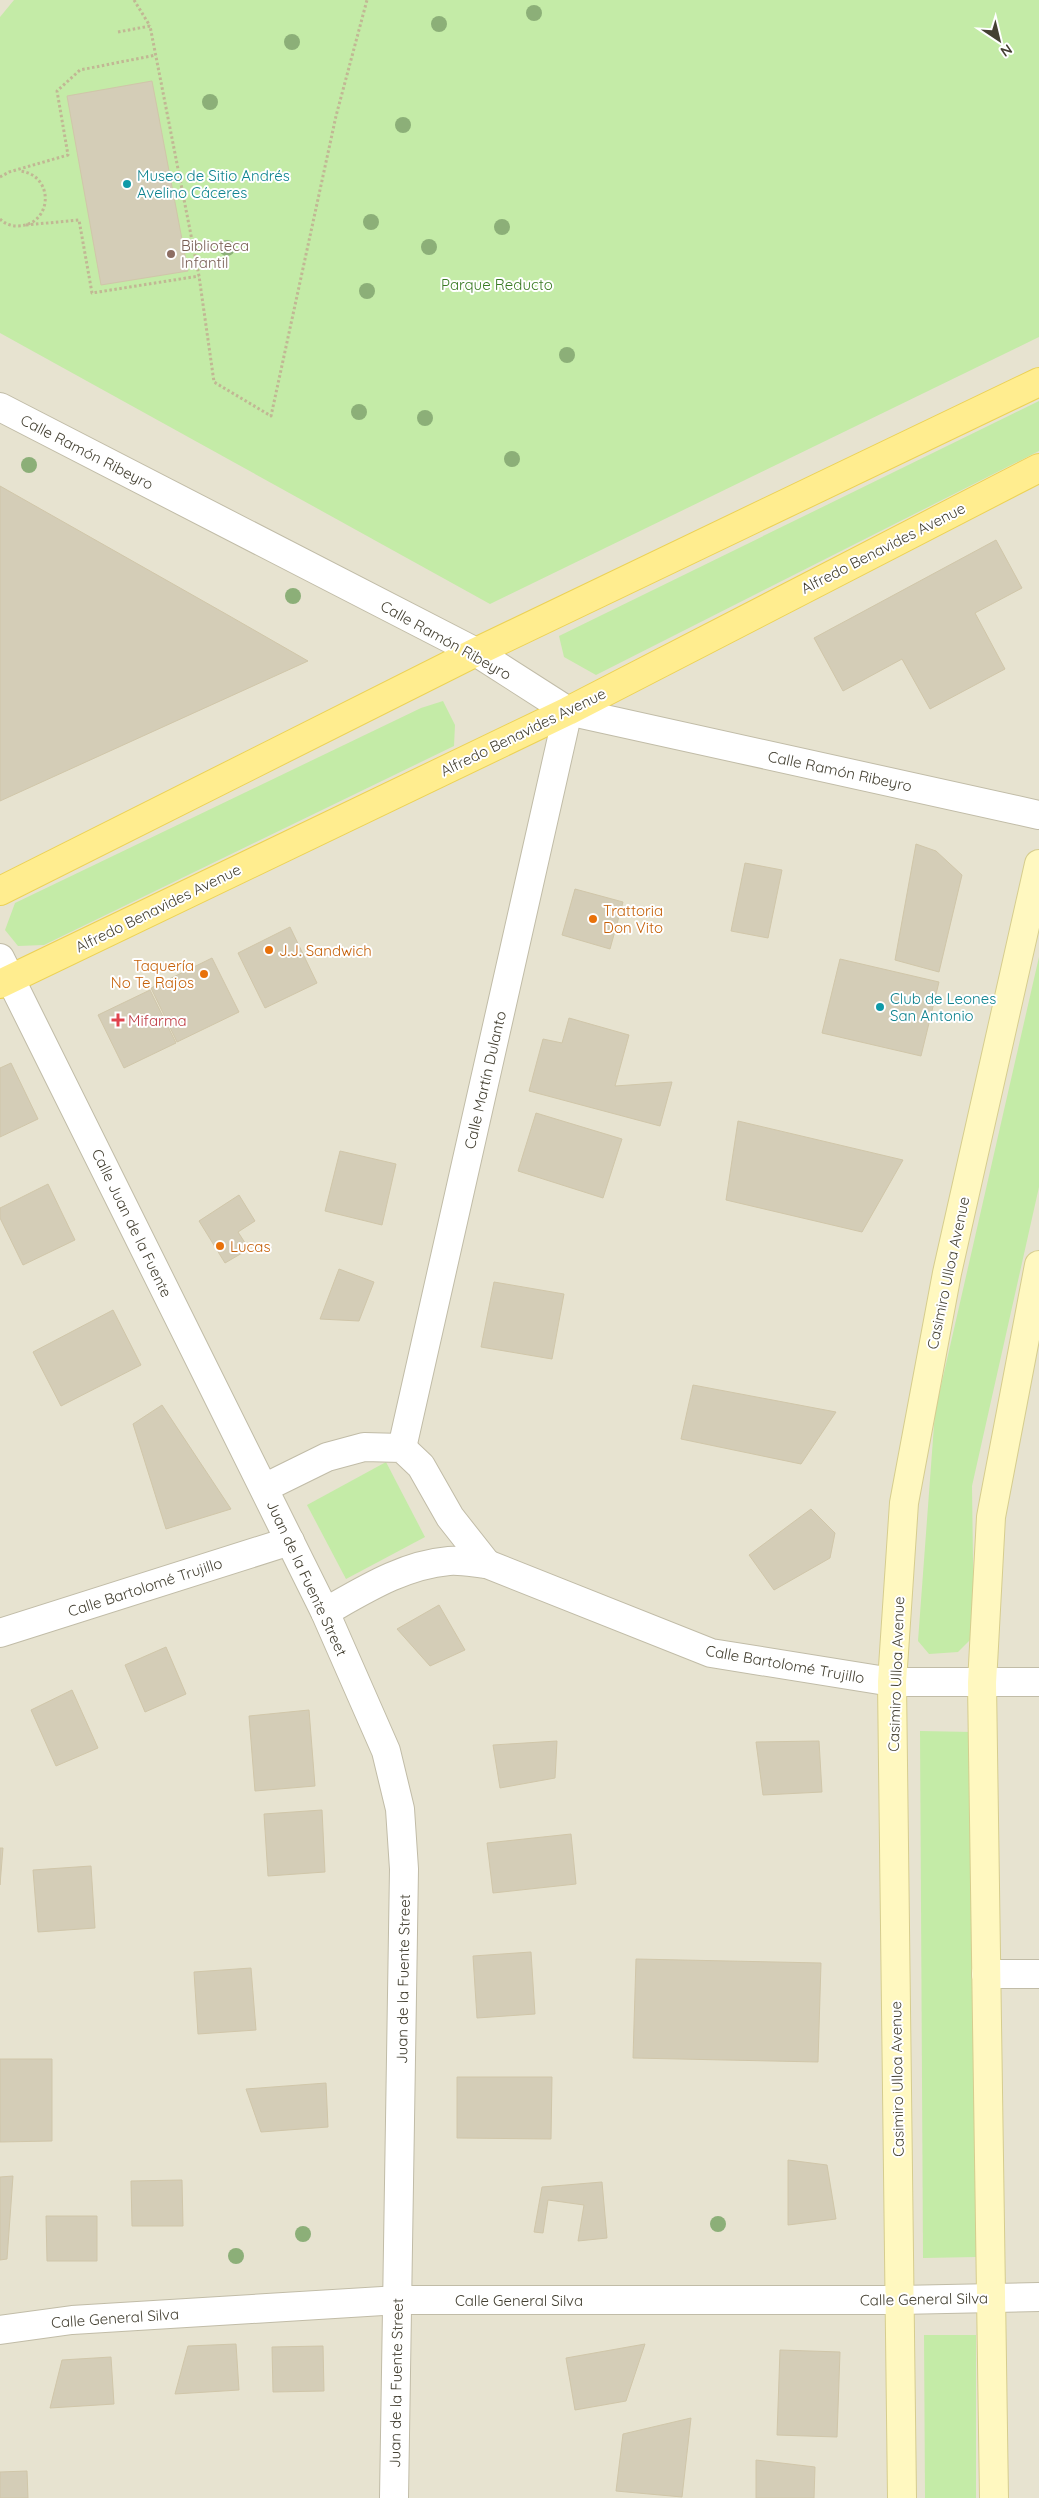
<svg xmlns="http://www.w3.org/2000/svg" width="1039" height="2498" font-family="Quicksand,sans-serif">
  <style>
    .residential { fill: #e7e3d0 }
    .green { fill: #c4eba7 }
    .building { fill: #d4cdb7; stroke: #d0c6a9 }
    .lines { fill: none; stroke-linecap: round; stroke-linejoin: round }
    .minor-casing { stroke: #c1bca7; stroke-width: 30 }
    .secondary-casing { stroke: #d6cd8e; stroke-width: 30 }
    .primary-casing { stroke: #ecd256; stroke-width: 30 }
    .path { stroke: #c1b794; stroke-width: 3; stroke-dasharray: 2.5 2.5; stroke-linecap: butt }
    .minor { stroke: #fff; stroke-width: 28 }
    .secondary { stroke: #fff8c0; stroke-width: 28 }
    .primary { stroke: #ffed8f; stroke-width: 28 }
    .tree { fill: #8caf78 }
    .culture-dot { fill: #0f9aa8; stroke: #fff; stroke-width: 2 }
    .education-dot { fill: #8d6e63; stroke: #fff; stroke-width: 2 }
    .food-dot { fill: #e8710a; stroke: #fff; stroke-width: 2 }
    .health-dot { fill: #e0444e; stroke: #fff; stroke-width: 2 }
    .labels { text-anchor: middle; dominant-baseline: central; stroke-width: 4; stroke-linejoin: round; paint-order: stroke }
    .culture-label { font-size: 15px; fill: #0d838f; stroke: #fff; text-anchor: start }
    .education-label { font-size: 15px; fill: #785e54; stroke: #fff; text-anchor: start }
    .park-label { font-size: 15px; fill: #387a22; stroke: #fff }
    .street-label { font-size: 15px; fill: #444032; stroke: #fff }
    .food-label { font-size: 15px; fill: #c56008; stroke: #fff; text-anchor: start }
    .health-label { font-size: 15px; fill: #be3a42; stroke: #fff; text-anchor: start }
  </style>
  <rect width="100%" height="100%" fill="#f3f0e2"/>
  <rect class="residential" x="0" y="0" width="1039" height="2498"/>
  <g class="green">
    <polygon points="14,0 1039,0 1039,337 490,604 0,333 0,17"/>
    <polygon points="1039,401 1039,451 596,675 564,657 559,636"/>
    <polygon points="443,701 455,725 454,746 44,945 18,946 5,930 15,903 421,708"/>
    <polygon points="1039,957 1039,1187 972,1486 974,1636 958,1652 929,1654 918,1641 935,1412"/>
    <polygon points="386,1462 425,1537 346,1579 307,1505"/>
    <polygon points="920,1731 973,1732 977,2257 923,2258"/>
    <polygon points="924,2335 976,2335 976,2498 925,2498"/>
  </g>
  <g class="building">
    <polygon points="152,81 188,271 101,285 67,96"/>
    <polygon points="0,486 226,614 308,661 0,801"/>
    <polygon points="996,540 1022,588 975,613 1005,669 930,709 902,659 843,691 814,638"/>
    <polygon points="916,844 936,851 962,875 939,972 895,960"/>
    <polygon points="745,863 782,870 768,938 731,931"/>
    <polygon points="575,889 623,902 610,949 562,935"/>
    <polygon points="290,927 317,983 265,1008 238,953"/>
    <polygon points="212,958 239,1012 177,1042 151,988"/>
    <polygon points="840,959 939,982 921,1056 822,1033"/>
    <polygon points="150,990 176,1043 124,1068 98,1015"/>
    <polygon points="569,1018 629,1035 615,1086 672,1082 660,1126 529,1091 543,1039 562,1043"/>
    <polygon points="11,1063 38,1119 0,1137 0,1068"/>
    <polygon points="536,1113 622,1139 603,1198 518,1171"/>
    <polygon points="738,1121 903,1160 862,1232 726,1200"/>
    <polygon points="340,1151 396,1164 382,1225 325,1211"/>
    <polygon points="48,1184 75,1240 23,1265 0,1218 0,1208"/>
    <polygon points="239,1195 255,1221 238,1232 249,1249 225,1263 199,1221"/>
    <polygon points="339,1269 374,1282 359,1321 320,1319"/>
    <polygon points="494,1282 564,1294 552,1359 481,1347"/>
    <polygon points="113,1310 141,1365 61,1406 33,1352"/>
    <polygon points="693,1385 836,1412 801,1464 681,1439"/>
    <polygon points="162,1405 231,1509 166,1529 133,1424"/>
    <polygon points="811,1509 835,1533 830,1558 774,1590 749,1555"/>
    <polygon points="439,1605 465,1650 430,1666 397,1629"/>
    <polygon points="166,1647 186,1694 145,1712 125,1665"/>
    <polygon points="72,1690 98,1748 56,1766 31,1710"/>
    <polygon points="309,1710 315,1786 255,1791 249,1716"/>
    <polygon points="557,1741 555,1778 500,1788 493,1745"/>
    <polygon points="819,1741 822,1792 763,1795 756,1742"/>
    <polygon points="322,1810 325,1872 268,1876 264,1814"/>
    <polygon points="571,1834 576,1884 493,1893 487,1843"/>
    <polygon points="0,1848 3,1848 0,1885"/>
    <polygon points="91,1866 95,1928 38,1932 33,1870"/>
    <polygon points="531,1952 535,2014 477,2018 473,1956"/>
    <polygon points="636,1959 821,1963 818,2062 633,2058"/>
    <polygon points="251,1968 256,2030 198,2034 194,1972"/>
    <polygon points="0,2059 52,2059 52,2141 0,2142"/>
    <polygon points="457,2077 552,2077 551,2139 457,2138"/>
    <polygon points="326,2083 328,2127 261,2132 246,2089"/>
    <polygon points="788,2160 827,2165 836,2219 788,2225"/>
    <polygon points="13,2176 7,2259 0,2260 0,2177"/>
    <polygon points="182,2180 183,2226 132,2226 131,2181"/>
    <polygon points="602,2182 607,2238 578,2241 584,2205 548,2200 543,2233 534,2232 542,2187"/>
    <polygon points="46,2216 97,2216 97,2261 47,2261"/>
    <polygon points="236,2344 239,2390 175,2394 188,2346"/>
    <polygon points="645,2344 626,2401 575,2410 566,2358"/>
    <polygon points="323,2346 324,2391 273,2392 272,2347"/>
    <polygon points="780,2350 840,2352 837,2437 777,2435"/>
    <polygon points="111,2357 114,2404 50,2408 62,2360"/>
    <polygon points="691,2418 682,2497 616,2491 623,2434"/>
    <polygon points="756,2460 815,2467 814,2498 756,2498"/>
    <polygon points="27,2471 28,2498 0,2498 0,2472"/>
  </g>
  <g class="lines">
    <defs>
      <g id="minor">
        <polyline points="0,407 476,652 568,711 1039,815"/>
        <polyline points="0,958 325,1612 386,1751 400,1809 404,1869 394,2498"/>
        <polyline points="402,1448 568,711"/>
        <polyline points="264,1488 327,1457 364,1447 402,1448 421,1466 450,1517 487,1564"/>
        <path d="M 325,1612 C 364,1590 403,1565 449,1561 C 461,1560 475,1563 487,1564 L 711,1653 L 892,1682 L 1039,1682"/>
        <polyline points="0,1633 290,1541"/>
        <polyline points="986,1974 1039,1974"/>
        <polyline points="0,2330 72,2320 399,2300 899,2300 1039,2297"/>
      </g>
      <g id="secondary">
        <polyline points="902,2498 892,1682 904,1503 947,1273 1039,864"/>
        <polyline points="994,2498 982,1683 991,1517 1039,1265"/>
      </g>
      <g id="primary">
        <polyline points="0,891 476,652 1039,382"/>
        <polyline points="0,984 568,711 1039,468"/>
      </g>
    </defs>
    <use href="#minor" class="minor-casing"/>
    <use href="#secondary" class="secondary-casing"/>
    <use href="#primary" class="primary-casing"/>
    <g class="path">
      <polyline points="134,0 150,26"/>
      <polyline points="118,32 150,26 199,276 214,382 271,416 336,116 367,0"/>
      <polyline points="0,177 9,172 68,155 57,91 80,70 156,55"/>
      <path d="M 0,219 C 5,224 11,226 18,226 C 53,225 55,175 20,171"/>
      <polyline points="26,225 79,220 92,293 199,276"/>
    </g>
    <use href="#minor" class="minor"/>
    <use href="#secondary" class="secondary"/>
    <use href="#primary" class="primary"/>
  </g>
  <g class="tree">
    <circle cx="534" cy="13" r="8"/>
    <circle cx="439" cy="24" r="8"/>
    <circle cx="292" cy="42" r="8"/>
    <circle cx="210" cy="102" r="8"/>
    <circle cx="403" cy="125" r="8"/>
    <circle cx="371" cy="222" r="8"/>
    <circle cx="502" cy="227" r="8"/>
    <circle cx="429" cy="247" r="8"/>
    <circle cx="227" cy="248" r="8"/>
    <circle cx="367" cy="291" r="8"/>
    <circle cx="567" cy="355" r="8"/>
    <circle cx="359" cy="412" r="8"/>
    <circle cx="425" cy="418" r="8"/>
    <circle cx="512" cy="459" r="8"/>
    <circle cx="29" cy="465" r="8"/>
    <circle cx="293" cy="596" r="8"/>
    <circle cx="718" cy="2224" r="8"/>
    <circle cx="303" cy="2234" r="8"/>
    <circle cx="236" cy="2256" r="8"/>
  </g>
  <g class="culture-dot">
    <circle cx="127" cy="184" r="5"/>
    <circle cx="880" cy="1007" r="5"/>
  </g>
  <circle class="education-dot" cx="171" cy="254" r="5"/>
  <g class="food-dot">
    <circle cx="593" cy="919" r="5"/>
    <circle cx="269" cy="950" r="5"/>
    <circle cx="204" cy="974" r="5"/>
    <circle cx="220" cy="1246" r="5"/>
  </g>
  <path class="health-dot" d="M115.5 1012.5h5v5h5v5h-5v5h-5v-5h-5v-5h5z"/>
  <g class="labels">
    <g class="culture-label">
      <text x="137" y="175">Museo de Sitio Andrés<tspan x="137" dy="17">Avelino Cáceres</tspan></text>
      <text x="890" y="998">Club de Leones<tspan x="890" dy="17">San Antonio</tspan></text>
    </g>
    <g class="education-label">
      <text x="181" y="245">Biblioteca<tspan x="181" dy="17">Infantil</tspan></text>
    </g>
    <g class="park-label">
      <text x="497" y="284">Parque Reducto</text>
    </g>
    <g class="street-label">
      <text transform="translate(87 452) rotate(27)">Calle Ramón Ribeyro</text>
      <text transform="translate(883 548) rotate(-27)">Alfredo Benavides Avenue</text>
      <text transform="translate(446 640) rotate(29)">Calle Ramón Ribeyro</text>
      <text transform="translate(523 732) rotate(-26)">Alfredo Benavides Avenue</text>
      <text transform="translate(840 771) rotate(12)">Calle Ramón Ribeyro</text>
      <text transform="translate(158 908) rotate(-26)">Alfredo Benavides Avenue</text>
      <text transform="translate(485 1080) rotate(-77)">Calle Martín Dulanto</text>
      <text transform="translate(132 1223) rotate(64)">Calle Juan de la Fuente</text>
      <text transform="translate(948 1273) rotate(-78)">Casimiro Ulloa Avenue</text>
      <text transform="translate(307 1578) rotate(65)">Juan de la Fuente Street</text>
      <text transform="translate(145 1587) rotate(-18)">Calle Bartolomé Trujillo</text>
      <text transform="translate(785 1664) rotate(10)">Calle Bartolomé Trujillo</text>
      <text transform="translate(896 1674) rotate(-88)">Casimiro Ulloa Avenue</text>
      <text transform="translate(403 1979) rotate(-89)">Juan de la Fuente Street</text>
      <text transform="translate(897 2079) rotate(-91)">Casimiro Ulloa Avenue</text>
      <text transform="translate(924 2299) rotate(-1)">Calle General Silva</text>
      <text x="519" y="2300">Calle General Silva</text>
      <text transform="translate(115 2318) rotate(-4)">Calle General Silva</text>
      <text transform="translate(396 2383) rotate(-89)">Juan de la Fuente Street</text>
    </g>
    <g class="food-label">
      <text x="603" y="910">Trattoria<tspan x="603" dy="17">Don Vito</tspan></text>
      <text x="279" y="950">J.J. Sandwich</text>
      <text x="194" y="965" text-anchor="end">Taquería<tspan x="194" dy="17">No Te Rajos</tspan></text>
      <text x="230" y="1246">Lucas</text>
    </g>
    <g class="health-label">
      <text x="128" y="1020">Mifarma</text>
    </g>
  </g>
  <g transform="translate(999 40) rotate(145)" stroke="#ffffff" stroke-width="4" paint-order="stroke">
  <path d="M0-4L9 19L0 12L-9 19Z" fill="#444032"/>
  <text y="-8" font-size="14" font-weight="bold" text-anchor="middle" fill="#444032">N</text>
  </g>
</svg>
